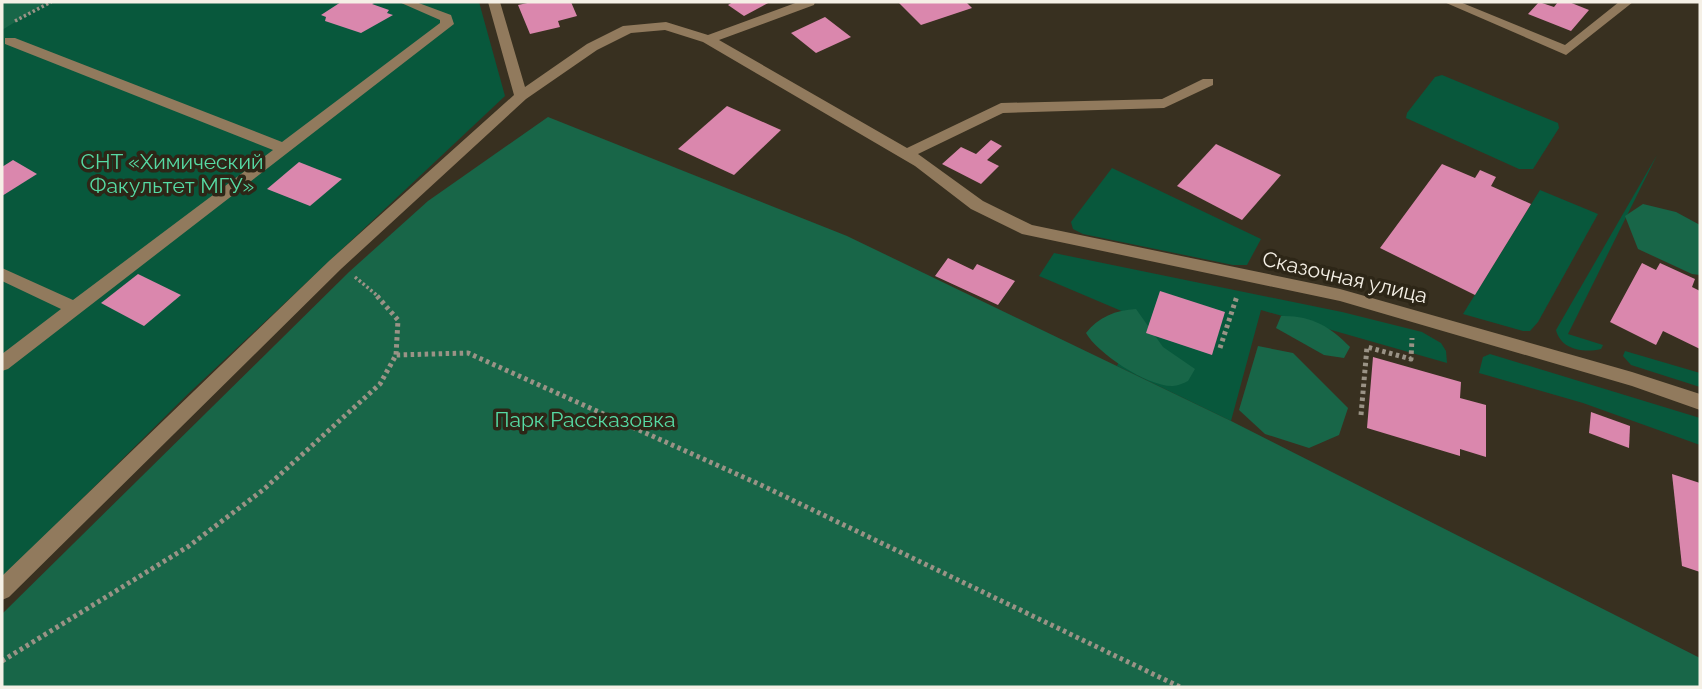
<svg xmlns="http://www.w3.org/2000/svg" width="1702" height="689" font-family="Raleway,sans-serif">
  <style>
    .green { fill: #08583c }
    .forest { fill: #186648 }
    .building { fill: #da87ad }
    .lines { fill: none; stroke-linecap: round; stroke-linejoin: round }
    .path-far1 { stroke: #9a9386; stroke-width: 3.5; stroke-dasharray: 2.5 2.5; stroke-linecap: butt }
    .path { stroke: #9a9386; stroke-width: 5; stroke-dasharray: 3.5 3.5; stroke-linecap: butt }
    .minor { fill: #917a5d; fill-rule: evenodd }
    .labels { text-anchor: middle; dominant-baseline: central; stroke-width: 7; stroke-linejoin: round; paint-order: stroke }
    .park-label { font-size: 21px; fill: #56dba4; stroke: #2d2617 }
    .street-label { font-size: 21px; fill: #f5f0e6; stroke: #2d2617 }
  </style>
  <rect width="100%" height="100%" fill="#383020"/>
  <g class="green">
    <polygon points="42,2 479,2 505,96 188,394 2,578 2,23"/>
    <polygon points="1442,75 1558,123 1559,128 1533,169 1519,169 1406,118 1407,113 1435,77"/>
    <path d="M 1657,155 L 1568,334 L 1603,345 L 1601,349 C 1584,353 1561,350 1556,330 Z"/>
    <polygon points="1112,168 1261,239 1247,265 1233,265 1083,234 1073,229 1071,222"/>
    <polygon points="1540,190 1598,214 1538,322 1530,331 1523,331 1463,314"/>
    <polygon points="1054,253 1342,312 1422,332 1441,343 1446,351 1447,363 1261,310 1231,421 1117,366 1138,318 1039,276"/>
    <polygon points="1625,351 1700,373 1700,387 1631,365 1623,356"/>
    <polygon points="1490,354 1700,418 1700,445 1583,403 1479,373 1483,357"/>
  </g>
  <g class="forest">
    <polygon points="2,2 48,2 2,30"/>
    <polygon points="548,117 847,236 1231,421 1700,658 1700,687 2,687 2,614 349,272 428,201"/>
    <polygon points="1643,204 1676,212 1700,225 1700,275 1692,274 1638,249 1625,216"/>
    <path d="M 1136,309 L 1163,347 L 1195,369 L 1188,381 C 1184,383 1177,386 1173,386 C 1148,387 1097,353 1086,333 C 1098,317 1116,310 1136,309 Z"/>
    <path d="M 1281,316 C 1310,315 1330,326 1350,347 L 1344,358 L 1324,355 L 1276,328 Z"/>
    <polygon points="1258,346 1293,353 1348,408 1339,435 1309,448 1265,434 1239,410"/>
  </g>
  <g class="building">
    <polygon points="341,2 376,2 372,4 389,10 387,13 393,15 361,33 325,21 326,17 321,15"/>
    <polygon points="532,2 571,2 577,16 558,21 560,27 530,34 518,5"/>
    <polygon points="733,2 770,2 744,16 728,5"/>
    <polygon points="898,2 966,2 972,8 921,25"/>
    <polygon points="1539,2 1554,7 1558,2 1569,2 1589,10 1571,31 1528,14"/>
    <polygon points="825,17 851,37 816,53 791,33"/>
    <polygon points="727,106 781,130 734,175 678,149"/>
    <polygon points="991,140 1002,146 987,160 999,166 981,184 942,164 961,147 976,154"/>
    <polygon points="1216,144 1281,175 1242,220 1177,186"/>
    <polygon points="13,160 37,174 2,196 2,167"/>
    <polygon points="299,162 342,179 310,206 267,189"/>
    <polygon points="1442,164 1475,178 1480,170 1496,177 1491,186 1531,204 1475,295 1380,248"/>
    <polygon points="948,258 973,270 977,264 1015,281 998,305 935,276"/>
    <polygon points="1642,263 1656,270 1660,263 1695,279 1692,287 1700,291 1700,349 1663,331 1656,345 1610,322"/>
    <polygon points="138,274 181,295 144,326 101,303"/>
    <polygon points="1160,291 1225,312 1212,355 1146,333"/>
    <polygon points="1373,357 1461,382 1460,398 1486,405 1486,457 1460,449 1460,456 1367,428"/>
    <polygon points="1591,412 1630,426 1629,448 1589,433"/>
    <polygon points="1672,474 1700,483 1700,572 1682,566"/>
  </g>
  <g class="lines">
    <g class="path-far1">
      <polyline points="15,21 51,2"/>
      <polyline points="355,277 379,297"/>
    </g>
    <g class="path">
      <polyline points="377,296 398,320 396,355"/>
      <polyline points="1220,348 1237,296"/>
      <polyline points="1361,415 1367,347 1411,359 1412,338"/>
      <polyline points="2,661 189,546 263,490 380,384 396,355 468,353 761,485 1180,687"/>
    </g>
    <g class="minor">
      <polygon points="399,2 416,2 451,15 454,24 8,369 2,371 2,354 61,309 2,281 2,268 73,300 273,150 5,44 5,38 15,38 282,142 440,23 440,20"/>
      <polygon points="488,2 500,2 525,87 587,44 623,26 666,22 708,35 798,2 815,2 814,5 719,40 907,148 1001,103 1162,99 1203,79 1213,79 1213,85 1164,108 1003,113 918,154 983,201 1032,225 1340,289 1632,372 1700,394 1700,410 1632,386 1340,301 1022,234 971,209 915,166 703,42 665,30 631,33 597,50 526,99 341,269 9,597 2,600 2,576 329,261 514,95"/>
      <polygon points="1444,2 1460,2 1565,45 1619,2 1633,2 1566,55"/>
    </g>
  </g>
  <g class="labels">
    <g class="park-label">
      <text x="172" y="161">СНТ «Химический<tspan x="172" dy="24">Факультет МГУ»</tspan></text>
      <text x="585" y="419">Парк Рассказовка</text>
    </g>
    <g class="street-label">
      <text transform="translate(1345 277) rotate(13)">Сказочная улица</text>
    </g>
  </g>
  <rect width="1702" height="689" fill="none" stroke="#f5f0e6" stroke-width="7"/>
</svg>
